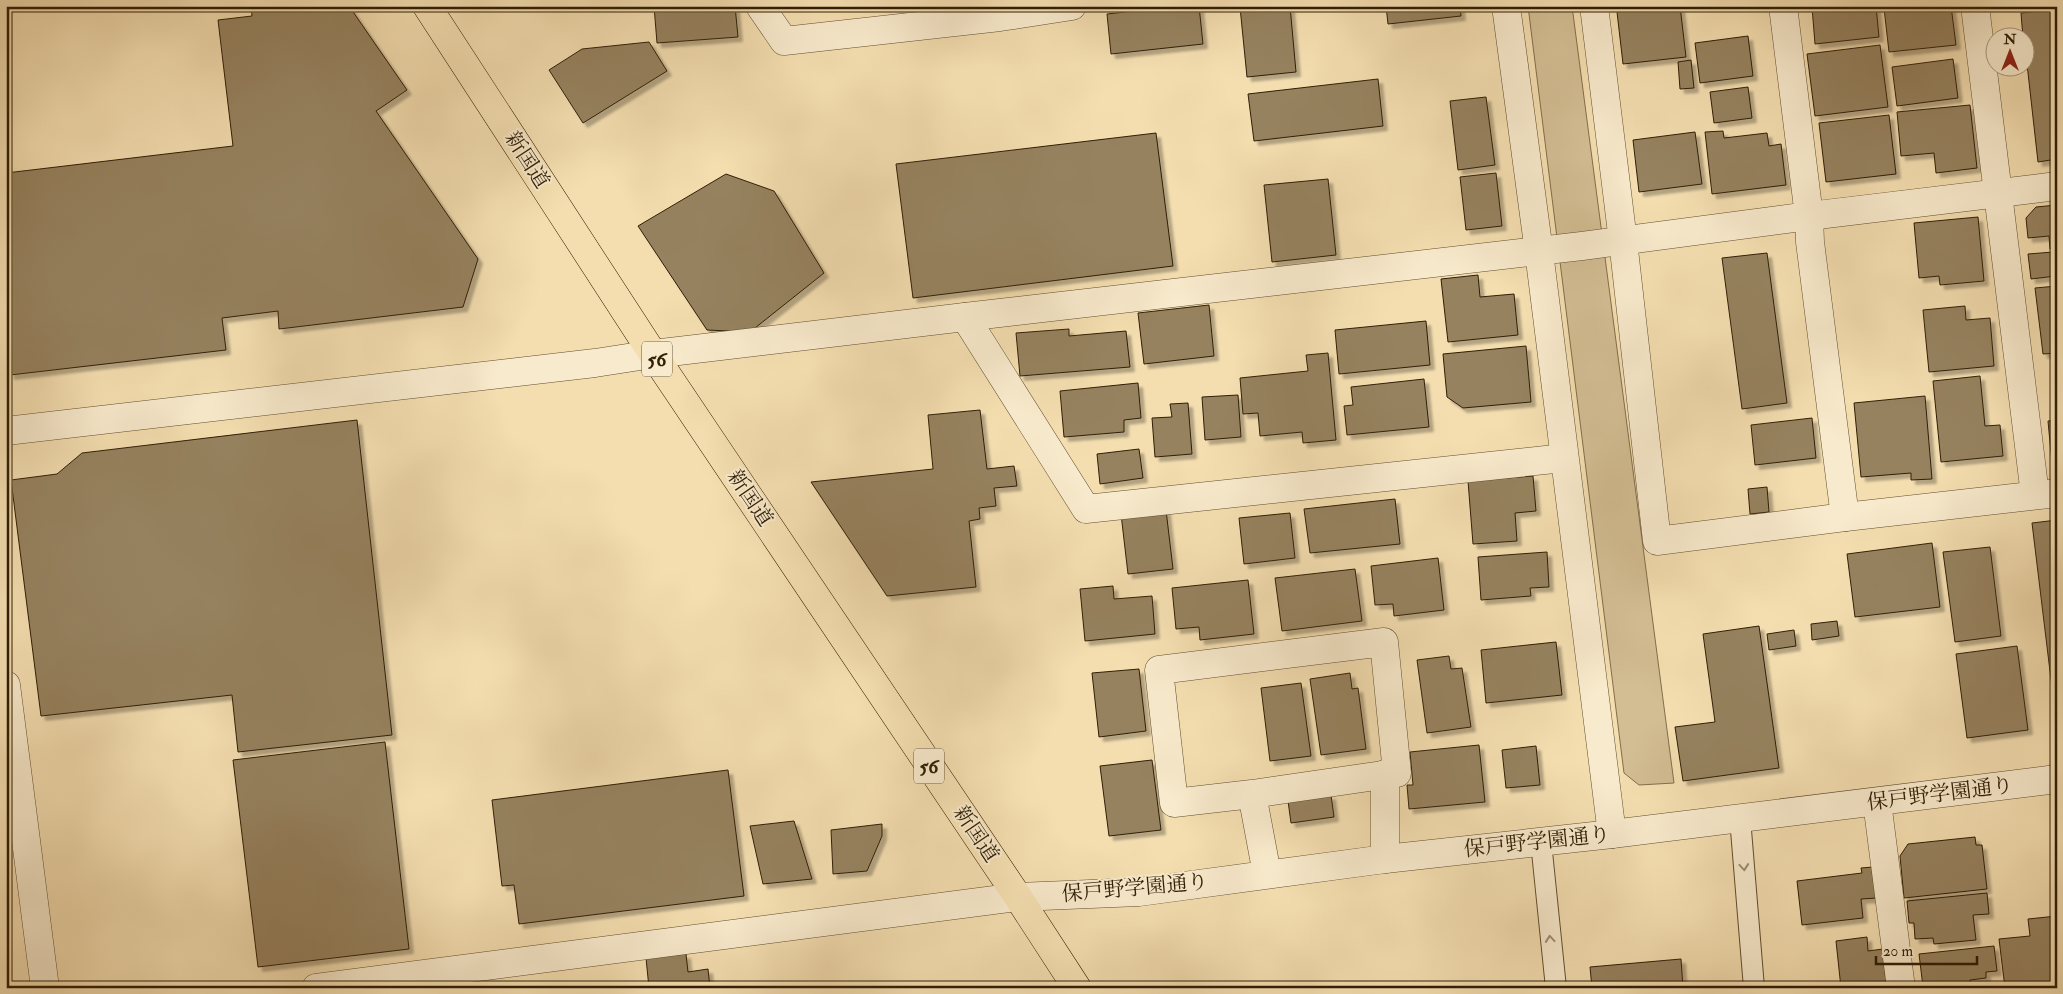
<svg xmlns="http://www.w3.org/2000/svg" width="2063" height="994" font-family="'IM FELL Double Pica','Noto Serif JP',serif">
  <style>
    .green { fill: #d3bd93; stroke: #826e4c }
    .building { fill: #96825e; stroke: #301e06; filter: url(#shadow) }
    .lines { fill: none; stroke-linecap: round; stroke-linejoin: round }
    .service-casing { stroke: #614e30; stroke-width: 22 }
    .minor-casing { stroke: #614e30; stroke-width: 29 }
    .tertiary-casing { stroke: #614e30; stroke-width: 29 }
    .primary-casing { stroke: #301e06; stroke-width: 29 }
    .service { stroke: #f8eacc; stroke-width: 20 }
    .minor { stroke: #f8eacc; stroke-width: 28 }
    .tertiary { stroke: #f8eacc; stroke-width: 28 }
    .primary { stroke: #f4deb0; stroke-width: 28 }
    .oneway { stroke: #9e8e73 }
    .labels { text-anchor: middle; dominant-baseline: central; stroke-width: 4; stroke-linejoin: round; paint-order: stroke }
    .shield { fill: #f8eacc; stroke: #6c5b41; stroke-width: 1 }
    .shield-label { font-size: 20px; font-weight: bold; fill: #301e06 }
    .street-label { font-size: 21px; fill: #301e06; stroke: #f8eacc }
  </style>
  <defs>
    <filter id="shadow"><feDropShadow dx="4.5" dy="4.5" stdDeviation="1" flood-color="#0004"/></filter>
  </defs>
  <rect width="100%" height="100%" fill="#f4deb0"/>
  <filter id="stains"><feTurbulence type="fractalNoise" baseFrequency=".004" numOctaves="4"/><feColorMatrix values="0 0 0 0 .2 0 0 0 0 .09 0 0 0 0 .02 0 0 0 .5 -.17"/></filter>
  <radialGradient id="worn" r=".72"><stop offset=".6" stop-color="#630" stop-opacity="0"/><stop offset="1" stop-color="#630" stop-opacity=".3"/></radialGradient>
  <polygon class="green" points="1528,6 1572,6 1674,783 1639,785 1624,773"/>
  <g class="building">
    <polygon points="251,6 349,6 407,90 376,111 478,259 463,307 279,329 278,311 222,318 226,350 10,375 6,347 6,173 233,146 218,20 252,16"/>
    <polygon points="654,6 735,6 738,37 657,43"/>
    <polygon points="1178,6 1199,6 1203,44 1111,54 1107,14"/>
    <polygon points="1290,6 1296,72 1247,77 1240,7"/>
    <polygon points="1386,6 1460,6 1461,16 1388,24"/>
    <polygon points="1670,6 1680,6 1686,57 1623,64 1617,12"/>
    <polygon points="1822,6 1876,6 1879,37 1815,44 1812,7"/>
    <polygon points="1903,6 1951,6 1956,45 1889,52 1884,8"/>
    <polygon points="2057,9 2057,159 2038,162 2026,55 2026,38 2023,38 2021,13"/>
    <polygon points="1748,36 1753,76 1700,83 1695,43"/>
    <polygon points="649,42 667,71 583,123 549,70 582,49"/>
    <polygon points="1880,45 1888,107 1815,116 1807,54"/>
    <polygon points="1953,59 1958,98 1897,106 1892,67"/>
    <polygon points="1691,60 1694,88 1680,89 1678,62"/>
    <polygon points="1378,79 1383,126 1254,141 1248,94"/>
    <polygon points="1748,87 1752,118 1714,123 1710,92"/>
    <polygon points="1486,97 1495,165 1458,170 1450,101"/>
    <polygon points="1970,105 1977,168 1936,173 1934,153 1901,156 1897,112"/>
    <polygon points="1889,115 1896,174 1826,182 1819,123"/>
    <polygon points="1723,131 1724,138 1767,133 1769,146 1781,144 1786,185 1712,194 1705,132"/>
    <polygon points="1695,132 1702,184 1639,192 1633,140"/>
    <polygon points="1156,133 1173,266 913,298 896,164"/>
    <polygon points="1496,173 1502,226 1466,230 1460,177"/>
    <polygon points="726,174 774,191 824,273 750,332 707,330 638,226"/>
    <polygon points="1328,179 1336,255 1272,262 1264,185"/>
    <polygon points="2057,205 2057,248 2050,249 2049,236 2028,238 2026,218 2036,207"/>
    <polygon points="1978,217 1984,281 1940,285 1939,276 1919,278 1914,223"/>
    <polygon points="2053,252 2056,276 2031,279 2028,254"/>
    <polygon points="1767,253 1787,403 1742,409 1722,258"/>
    <polygon points="1478,275 1480,297 1514,294 1518,335 1448,342 1441,279"/>
    <polygon points="2057,286 2057,353 2043,354 2035,288"/>
    <polygon points="1209,305 1214,356 1144,364 1138,313"/>
    <polygon points="1965,306 1966,320 1990,318 1994,366 1929,372 1923,310"/>
    <polygon points="1426,321 1430,365 1339,374 1335,330"/>
    <polygon points="1069,329 1069,336 1126,331 1130,367 1020,376 1016,333"/>
    <polygon points="1526,346 1531,402 1463,408 1447,397 1443,354"/>
    <polygon points="1328,353 1336,440 1303,443 1302,432 1260,436 1258,413 1243,414 1240,378 1308,371 1306,355"/>
    <polygon points="1980,376 1985,426 2000,425 2003,456 1941,462 1933,381"/>
    <polygon points="1424,379 1429,427 1347,435 1344,406 1353,405 1351,387"/>
    <polygon points="1138,383 1141,418 1124,420 1124,432 1064,437 1060,391"/>
    <polygon points="1238,395 1241,437 1205,440 1202,397"/>
    <polygon points="1925,396 1932,479 1911,480 1911,473 1861,477 1854,403"/>
    <polygon points="1188,403 1192,454 1155,457 1152,418 1172,417 1170,404"/>
    <polygon points="980,410 987,469 1014,466 1017,486 994,488 996,506 979,508 980,519 969,521 976,587 887,596 811,482 933,469 928,415"/>
    <polygon points="1812,418 1816,458 1755,465 1751,425"/>
    <polygon points="357,420 392,735 238,752 232,695 41,716 11,480 57,474 82,453"/>
    <polygon points="2057,420 2057,463 2052,464 2048,421"/>
    <polygon points="1139,449 1143,478 1100,484 1097,454"/>
    <polygon points="1533,476 1536,511 1515,513 1517,541 1473,544 1468,481"/>
    <polygon points="1767,487 1769,512 1750,514 1748,489"/>
    <polygon points="1395,499 1400,544 1310,553 1304,509"/>
    <polygon points="1166,510 1173,569 1128,574 1121,514"/>
    <polygon points="1290,513 1295,558 1244,564 1239,518"/>
    <polygon points="2057,520 2057,729 2032,523"/>
    <polygon points="1932,543 1940,607 1855,617 1847,554"/>
    <polygon points="1990,547 2001,636 1955,642 1943,552"/>
    <polygon points="1547,552 1549,587 1530,588 1531,596 1481,600 1478,557"/>
    <polygon points="1438,558 1444,610 1394,616 1393,604 1375,605 1371,566"/>
    <polygon points="1355,569 1362,621 1282,631 1275,578"/>
    <polygon points="1248,580 1254,634 1200,640 1199,627 1176,629 1172,588"/>
    <polygon points="1113,586 1114,599 1152,596 1155,634 1085,641 1080,589"/>
    <polygon points="1837,621 1839,636 1812,640 1811,624"/>
    <polygon points="1759,626 1779,768 1683,781 1675,727 1715,722 1703,634"/>
    <polygon points="1794,630 1796,646 1769,650 1767,634"/>
    <polygon points="1556,642 1562,695 1486,703 1481,650"/>
    <polygon points="2017,646 2028,730 1967,738 1956,654"/>
    <polygon points="1449,656 1451,669 1462,668 1471,727 1427,733 1417,660"/>
    <polygon points="1139,669 1146,731 1099,737 1092,673"/>
    <polygon points="1350,673 1352,689 1358,688 1366,749 1321,755 1310,679"/>
    <polygon points="1301,683 1311,756 1270,761 1261,688"/>
    <polygon points="385,742 409,949 258,967 233,760"/>
    <polygon points="1479,745 1485,802 1409,809 1407,785 1413,785 1410,752"/>
    <polygon points="1536,746 1540,785 1506,788 1502,750"/>
    <polygon points="1152,760 1161,830 1109,836 1100,766"/>
    <polygon points="728,770 744,896 519,924 514,885 502,886 492,800"/>
    <polygon points="1331,795 1334,817 1291,823 1288,801"/>
    <polygon points="794,821 812,879 763,884 750,826"/>
    <polygon points="882,824 882,836 867,871 833,874 831,830"/>
    <polygon points="1975,837 1976,845 1982,845 1987,889 1904,898 1900,856 1908,844"/>
    <polygon points="1873,867 1877,898 1861,899 1863,918 1802,925 1797,881 1862,873 1861,868"/>
    <polygon points="1987,893 1989,914 1973,915 1976,940 1934,944 1933,938 1915,939 1914,923 1909,923 1907,901"/>
    <polygon points="2057,916 2057,988 2005,988 1999,939 2030,936 2028,919"/>
    <polygon points="1867,937 1868,951 1883,949 1886,983 1841,988 1836,941"/>
    <polygon points="1994,946 1997,971 1986,972 1986,978 1970,980 1971,988 1944,988 1943,985 1923,987 1919,954"/>
    <polygon points="686,954 688,972 708,969 710,988 649,988 646,958"/>
    <polygon points="1681,959 1683,988 1592,988 1590,967"/>
  </g>
  <g class="lines">
    <defs>
      <g id="service">
        <polyline points="1740,818 1754,988"/>
        <polyline points="1541,842 1556,988"/>
      </g>
      <g id="minor">
        <polyline points="760,6 784,41 1000,17 1072,6"/>
        <polyline points="1506,6 1539,252 1612,834"/>
        <polyline points="1594,6 1623,241 1657,541 1845,517 2057,493"/>
        <polyline points="1783,6 1809,216 1810,242 1845,517"/>
        <polyline points="1975,6 2035,495"/>
        <polyline points="965,317 1086,509 1564,458"/>
        <polyline points="6,431 595,363 653,354 965,317 1582,246 1809,216 2057,186"/>
        <polyline points="6,685 45,988"/>
        <polyline points="1385,774 1385,859"/>
        <polyline points="1252,794 1397,773 1384,642 1159,670 1174,803 1252,794 1267,874"/>
        <polyline points="1877,802 1901,988"/>
        <polyline points="316,988 1018,897"/>
      </g>
      <polyline id="tertiary" points="1018,897 1139,892 1385,859 1612,834 2057,779"/>
      <polyline id="primary" points="427,6 653,354 1018,897 1077,988"/>
    </defs>
    <use href="#service" class="service-casing"/>
    <use href="#minor" class="minor-casing"/>
    <use href="#tertiary" class="tertiary-casing"/>
    <use href="#primary" class="primary-casing"/>
    <use href="#service" class="service"/>
    <use href="#minor" class="minor"/>
    <use href="#tertiary" class="tertiary"/>
    <use href="#primary" class="primary"/>
  </g>
  <defs><path id="oneway-chevron" d="M-2-3.5L2.5 0L-2 3.5" fill="none" stroke-width="1.6" stroke-linecap="round" stroke-linejoin="round" transform="scale(1.25)"/></defs>
  <g class="oneway">
    <use href="#oneway-chevron" transform="translate(1744 867) rotate(85)"/>
    <use href="#oneway-chevron" transform="translate(1550 939) rotate(-95)"/>
  </g>
  <g class="labels">
    <g class="shield">
      <rect x="642" y="341.5" width="30" height="35" rx="4"/>
      <rect x="914" y="748.5" width="30" height="35" rx="4"/>
    </g>
    <g class="shield-label">
      <text x="657" y="359">56</text>
      <text x="929" y="766">56</text>
    </g>
    <g class="street-label">
      <text transform="translate(527 160) rotate(57)">新国道</text>
      <text transform="translate(750 498) rotate(56)">新国道</text>
      <text transform="translate(1940 794) rotate(-7)">保戸野学園通り</text>
      <text transform="translate(976 834) rotate(56)">新国道</text>
      <text transform="translate(1537 842) rotate(-6)">保戸野学園通り</text>
      <text transform="translate(1135 888) rotate(-5)">保戸野学園通り</text>
    </g>
  </g>
  <rect width="2063" height="994" fill="none" stroke="#f4deb0" stroke-width="25"/>
  <rect x="8" y="8" width="2048" height="979" fill="none" stroke="#301e06" stroke-width="2.5"/>
  <rect x="12" y="12" width="2038" height="969" fill="none" stroke="#301e06"/>
  <g transform="translate(2010 52)"><circle r="24" fill="#f8eacc" stroke="#a8987d"/>
  <path d="M0-4L9 19L0 12L-9 19Z" fill="#8f2418"/>
  <text y="-8" font-size="14" font-weight="bold" text-anchor="middle" fill="#301e06">N</text>
  </g>
  <path d="M1876 956v8h101v-8" fill="none" stroke="#301e06" stroke-width="2.5"/>
  <text x="1883" y="956" font-size="15" fill="#301e06" stroke="#f8eacc" stroke-width="4" paint-order="stroke">20 m</text>
  <rect width="100%" height="100%" filter="url(#stains)"/>
  <rect width="100%" height="100%" fill="url(#worn)"/>
</svg>
